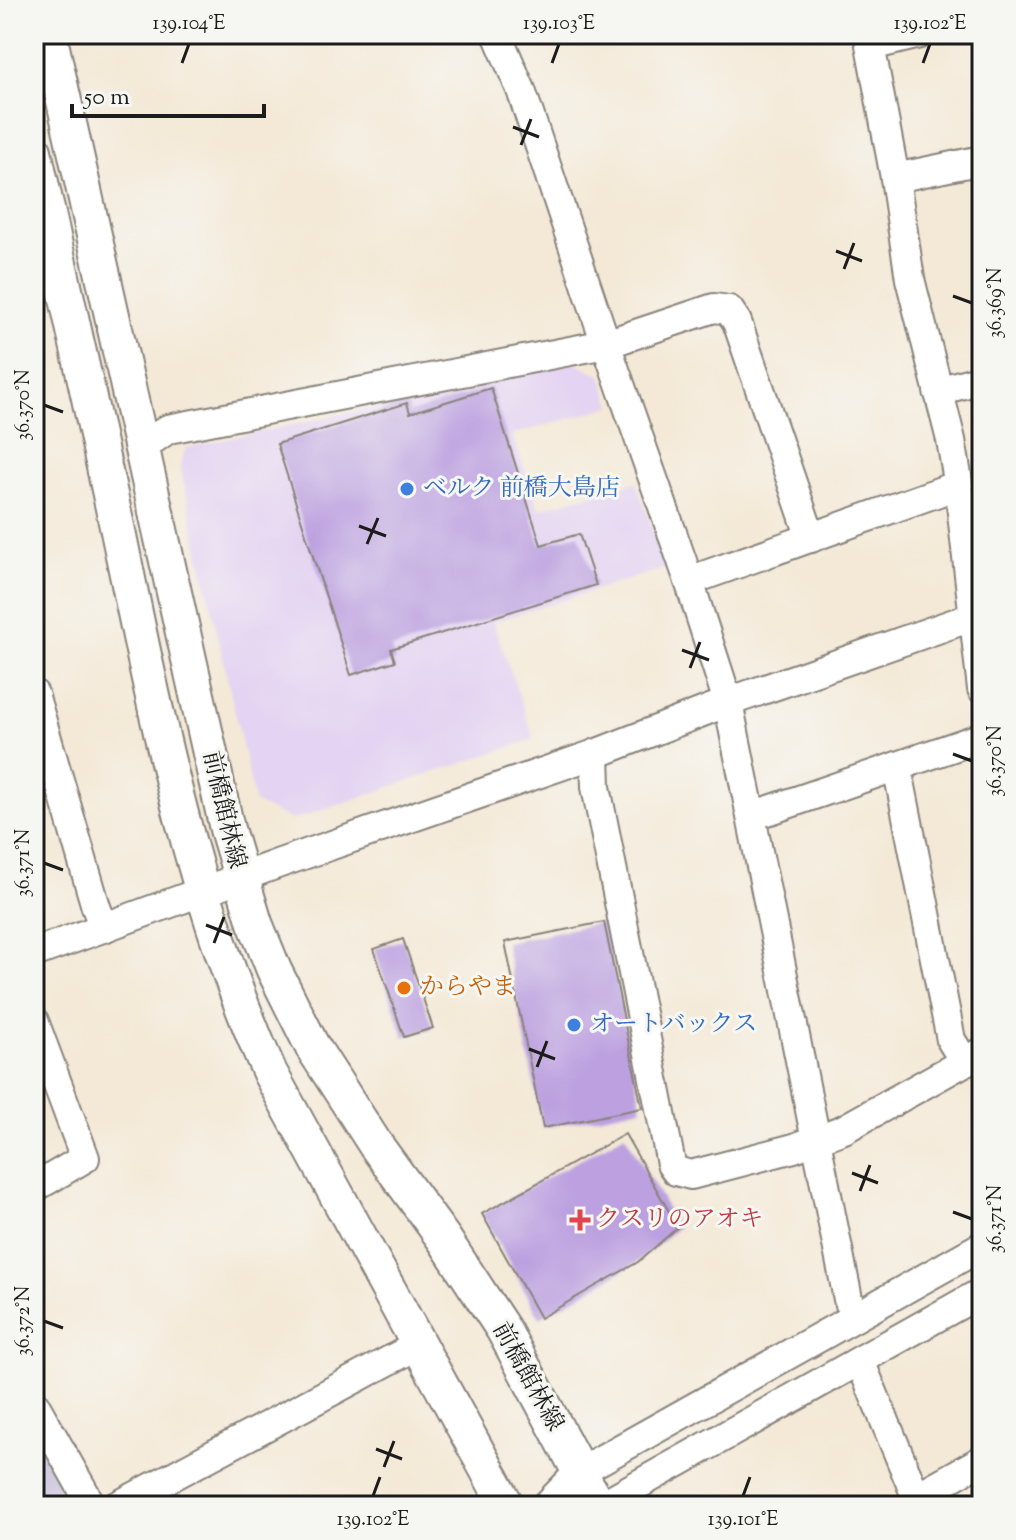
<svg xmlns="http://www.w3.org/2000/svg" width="1016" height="1540" font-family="'Sorts Mill Goudy','Noto Serif JP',serif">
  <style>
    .built { fill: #e4d3f2 }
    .industrial { fill: #c6c0da }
    .building { fill: #bca0e0 }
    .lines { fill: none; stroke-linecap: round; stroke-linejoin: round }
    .minor-casing { stroke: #88827a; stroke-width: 32 }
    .major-casing { stroke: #88827a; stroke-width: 38 }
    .minor { stroke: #fff; stroke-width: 28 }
    .major { stroke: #fff; stroke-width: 34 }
    .ticks { fill: none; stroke: #1c1c1c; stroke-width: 3 }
    .shop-dot { fill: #3f7fe0; stroke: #f6f6f2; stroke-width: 3 }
    .food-dot { fill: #e8710a; stroke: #f6f6f2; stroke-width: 3 }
    .health-dot { fill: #e0444e; stroke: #f6f6f2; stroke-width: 3 }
    .labels { text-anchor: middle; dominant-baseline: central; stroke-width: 6; stroke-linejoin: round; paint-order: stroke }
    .shop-label { font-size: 24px; fill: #366cbe; stroke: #f6f6f2; text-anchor: start }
    .street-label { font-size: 24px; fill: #1c1c1c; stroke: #f6f6f2 }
    .food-label { font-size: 24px; fill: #c56008; stroke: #f6f6f2; text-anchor: start }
    .health-label { font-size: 24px; fill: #be3a42; stroke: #f6f6f2; text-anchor: start }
    .neatline { fill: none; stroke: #1c1c1c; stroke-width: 3 }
    .ticks-label { font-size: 20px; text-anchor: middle; fill: #1c1c1c }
  </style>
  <rect width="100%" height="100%" fill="#f6f6f2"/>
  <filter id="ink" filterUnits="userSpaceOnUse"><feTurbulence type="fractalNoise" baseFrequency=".0125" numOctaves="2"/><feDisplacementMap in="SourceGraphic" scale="16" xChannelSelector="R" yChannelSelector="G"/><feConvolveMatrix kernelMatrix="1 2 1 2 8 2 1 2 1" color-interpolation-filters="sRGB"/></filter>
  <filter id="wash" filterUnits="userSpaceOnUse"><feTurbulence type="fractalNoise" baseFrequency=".006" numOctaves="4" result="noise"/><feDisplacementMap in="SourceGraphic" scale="32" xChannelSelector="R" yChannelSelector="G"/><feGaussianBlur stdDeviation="1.8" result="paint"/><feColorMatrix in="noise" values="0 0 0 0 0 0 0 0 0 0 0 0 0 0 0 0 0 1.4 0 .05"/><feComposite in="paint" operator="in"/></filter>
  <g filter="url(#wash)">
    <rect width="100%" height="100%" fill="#f4e9d7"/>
    <polygon class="built" points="576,363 601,375 612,406 512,435 539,509 636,482 666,568 493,622 534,739 292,820 255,803 180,466 186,448"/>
    <polygon class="industrial" points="34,1426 79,1506 34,1506"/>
    <g id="blocks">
      <g class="building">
        <polygon points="491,388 541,545 579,534 596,585 391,649 395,661 351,675 277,444 407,403 410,413"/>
        <polygon points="604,922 642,1108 543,1128 505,942"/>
        <polygon points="403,939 433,1028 404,1037 374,949"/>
        <polygon points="625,1134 678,1227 638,1262 540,1318 482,1214"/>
      </g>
    </g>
  </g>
  <g filter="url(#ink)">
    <use href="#blocks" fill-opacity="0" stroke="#88827a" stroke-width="2"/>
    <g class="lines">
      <defs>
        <g id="minor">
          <polyline points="497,34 521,90 606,344 689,581 728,702 848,1299 855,1317"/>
          <polyline points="868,34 895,178 910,279 951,440 959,487 982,689"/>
          <polyline points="871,46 920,34"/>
          <polyline points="895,178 982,160"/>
          <polyline points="938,391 982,379"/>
          <polyline points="141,448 168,429 606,344 714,308 729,310 737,322 811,538"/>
          <polyline points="689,581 944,490 959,487"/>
          <polyline points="34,694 96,907 104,928"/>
          <polyline points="595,754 596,787 671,1164 676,1171 691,1175 794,1148 844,1129 982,1052"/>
          <polyline points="897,766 951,1040 964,1061"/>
          <polyline points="751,815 770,810 982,737"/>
          <polyline points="34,953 280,863 595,754 728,702 966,619 974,619"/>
          <polyline points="34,1021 85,1158 34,1188"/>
          <polyline points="860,1361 920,1506"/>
          <polyline points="34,1403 92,1506"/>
          <polyline points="916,1497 982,1460"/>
          <polyline points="117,1506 420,1344"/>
          <polyline points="546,1506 579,1472 982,1246"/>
          <polyline points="600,1506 982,1292"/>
        </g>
        <g id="major">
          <polyline points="49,34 227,829 255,923 274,970 312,1046 375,1144 444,1239 503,1329 598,1506"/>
          <path d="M 34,151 C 62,278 91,404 118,531 C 156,714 192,901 270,1073 L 507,1506"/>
        </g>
      </defs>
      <use href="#minor" class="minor-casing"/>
      <use href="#major" class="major-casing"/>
      <use href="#minor" class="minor"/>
      <use href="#major" class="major"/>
    </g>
  </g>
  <path class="ticks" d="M 182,63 L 189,44M 552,63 L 559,44M 923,63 L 930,44M 513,127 L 539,137M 521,145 L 531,119M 836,251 L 862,261M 844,269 L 854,243M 953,296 L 972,303M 44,405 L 63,412M 359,526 L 386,536M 367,544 L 378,518M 682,650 L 709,660M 690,668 L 700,642M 953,754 L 972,761M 44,863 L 63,870M 206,925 L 232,935M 214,943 L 224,917M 529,1049 L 555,1059M 537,1067 L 547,1041M 852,1173 L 878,1183M 860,1191 L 870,1165M 953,1212 L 972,1219M 44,1321 L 63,1328M 376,1449 L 402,1459M 384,1467 L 394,1441M 373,1496 L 380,1477M 743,1496 L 750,1477"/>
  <g class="shop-dot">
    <circle cx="407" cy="489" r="8"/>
    <circle cx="574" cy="1025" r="8"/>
  </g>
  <circle class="food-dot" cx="404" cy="988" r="8"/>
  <path class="health-dot" d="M576 1208h8v8h8v8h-8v8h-8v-8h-8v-8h8z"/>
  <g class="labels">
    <g class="shop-label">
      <text x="423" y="489">ベルク 前橋大島店</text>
      <text x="590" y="1025">オートバックス</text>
    </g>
    <g class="street-label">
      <text transform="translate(223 810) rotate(77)">前橋館林線</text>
      <text transform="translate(527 1377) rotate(61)">前橋館林線</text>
    </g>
    <g class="food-label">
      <text x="420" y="988">からやま</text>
    </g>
    <g class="health-label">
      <text x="596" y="1220">クスリのアオキ</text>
    </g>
  </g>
  <rect width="1016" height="1540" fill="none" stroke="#f6f6f2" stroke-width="88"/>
  <path d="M72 104v12h192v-12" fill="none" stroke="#1c1c1c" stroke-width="4"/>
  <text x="84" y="104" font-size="24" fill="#1c1c1c" stroke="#f6f6f2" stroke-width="6" paint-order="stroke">50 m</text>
  <rect x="44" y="44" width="928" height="1452" class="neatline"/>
  <g class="ticks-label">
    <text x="189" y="29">139.104°E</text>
    <text x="559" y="29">139.103°E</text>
    <text x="930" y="29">139.102°E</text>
    <text transform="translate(994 303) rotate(-90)" y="7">36.369°N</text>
    <text transform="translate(22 405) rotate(-90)" y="7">36.370°N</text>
    <text transform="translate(994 761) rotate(-90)" y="7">36.370°N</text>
    <text transform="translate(22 863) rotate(-90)" y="7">36.371°N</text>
    <text transform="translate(994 1219) rotate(-90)" y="7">36.371°N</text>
    <text transform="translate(22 1321) rotate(-90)" y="7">36.372°N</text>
    <text x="373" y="1525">139.102°E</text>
    <text x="743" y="1525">139.101°E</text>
  </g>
</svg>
